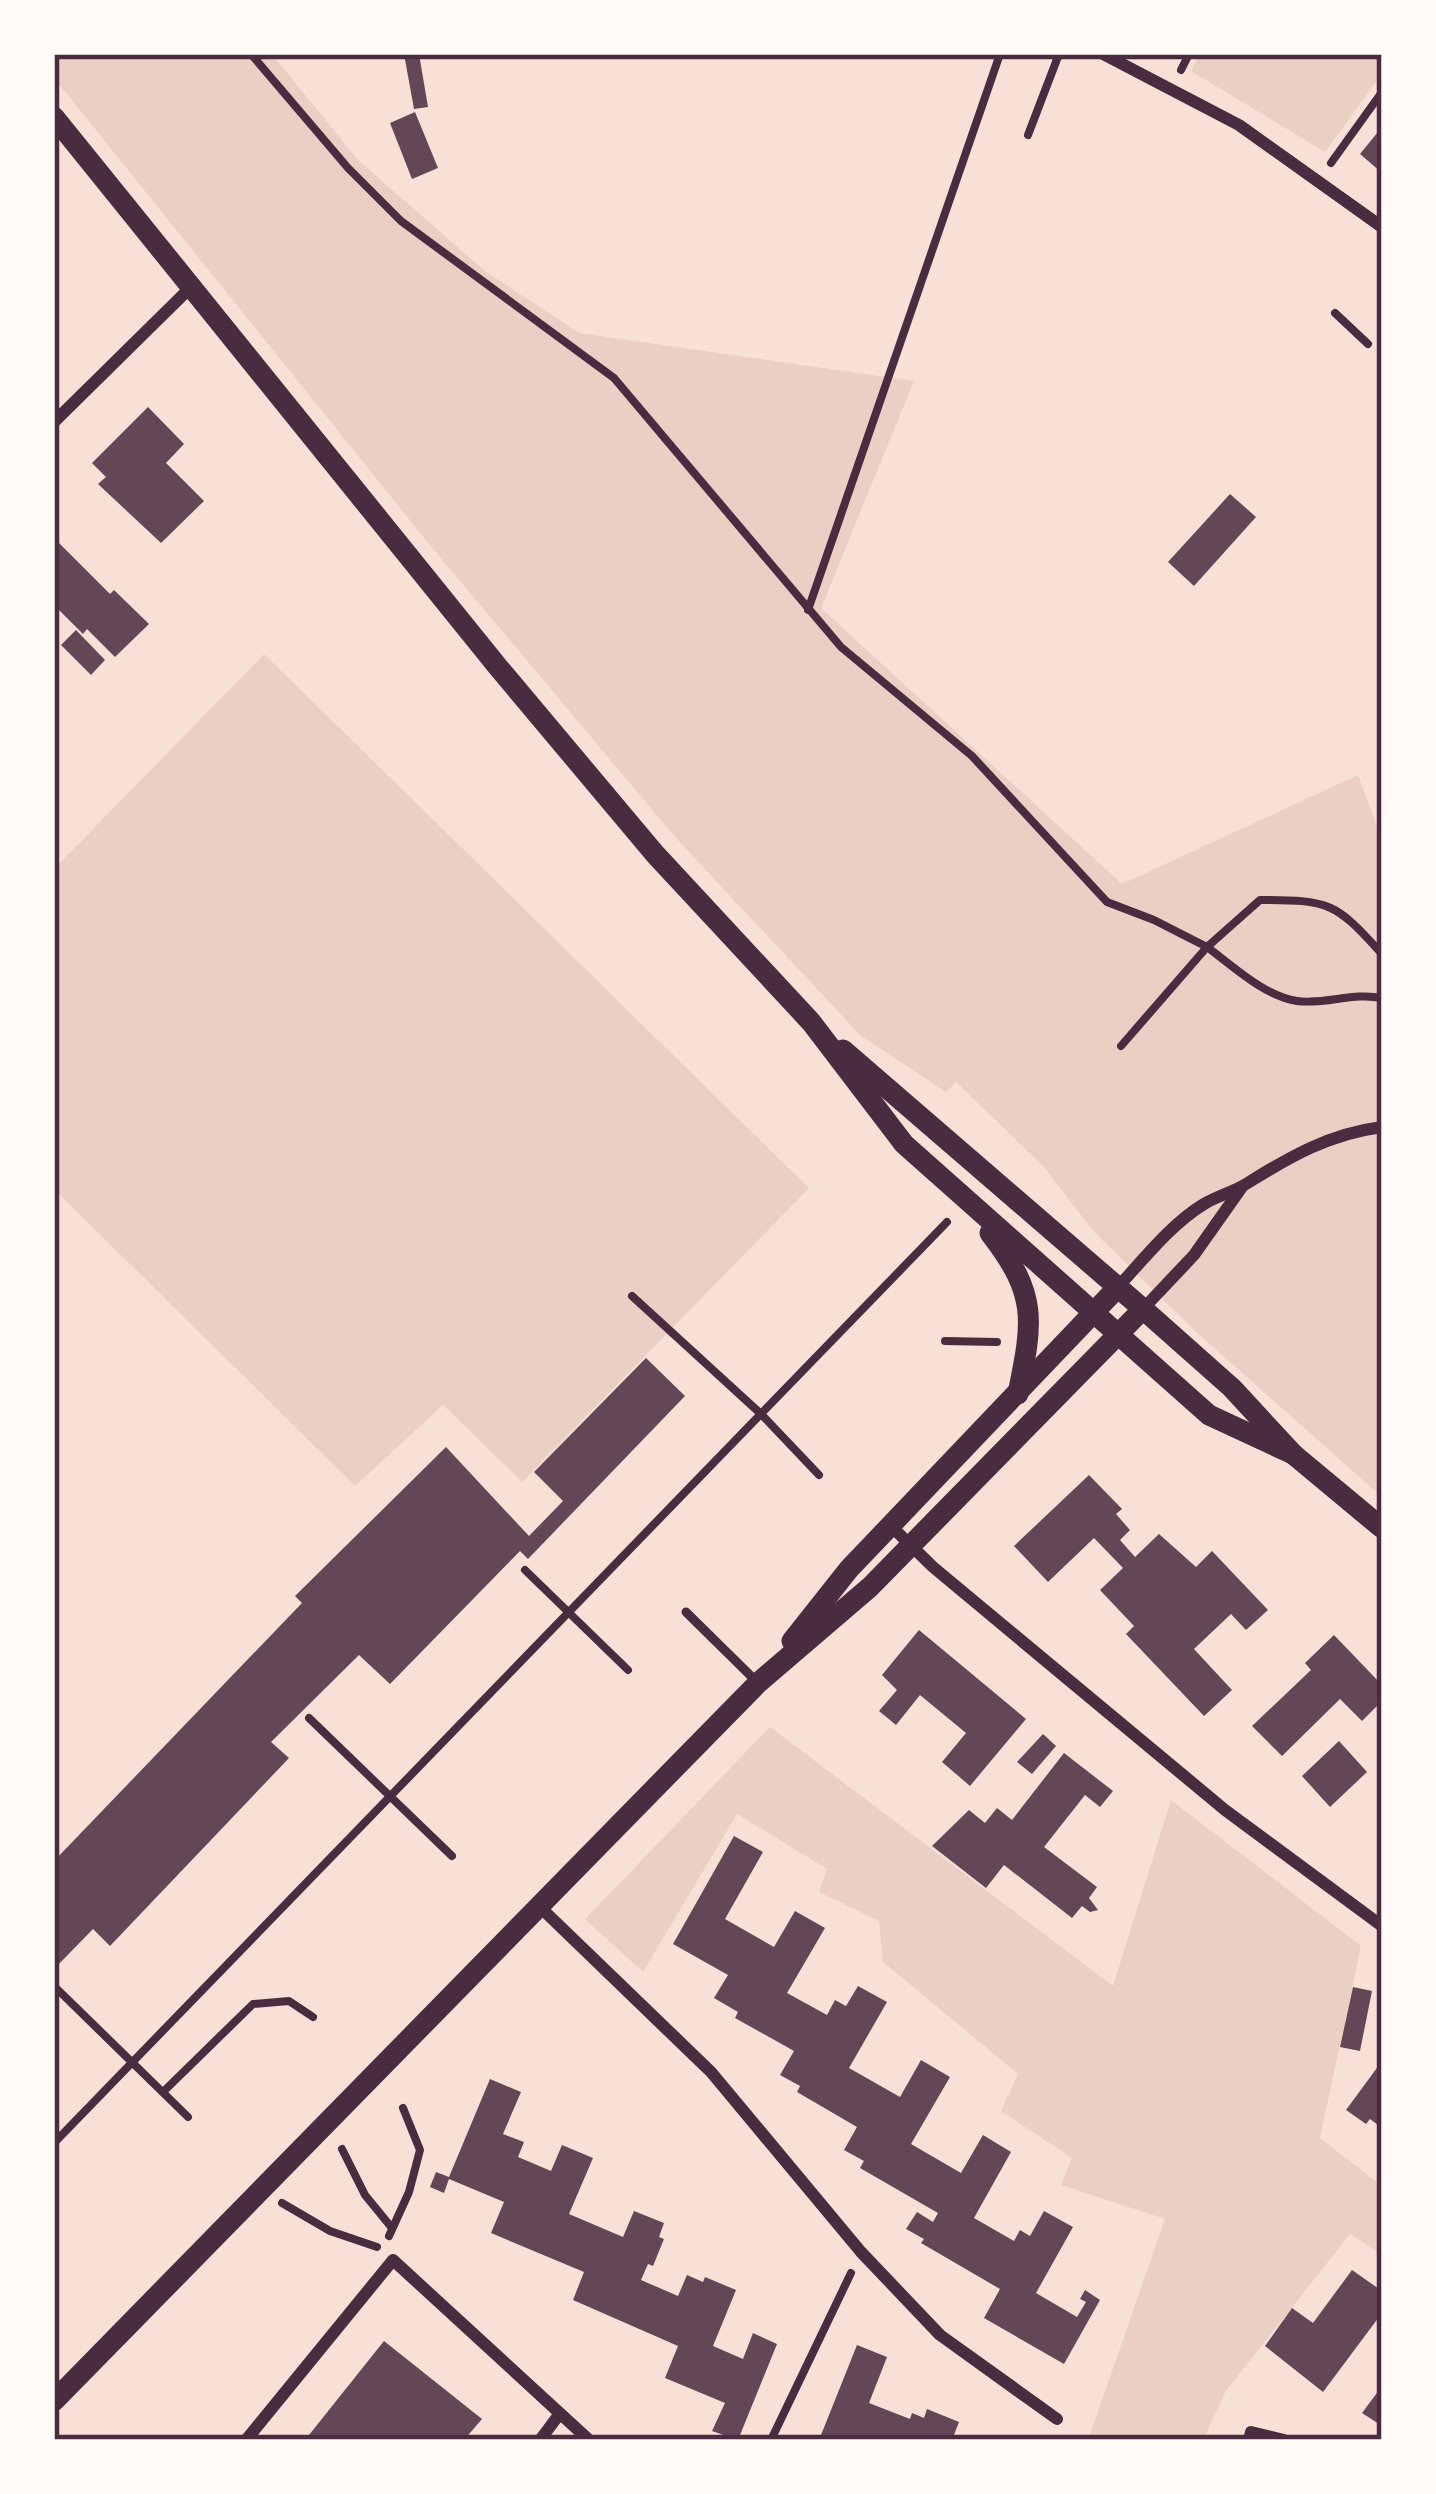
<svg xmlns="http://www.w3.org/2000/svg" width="1436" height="2494" font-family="Merriweather,serif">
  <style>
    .green { fill: #ebcfc5 }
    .building { fill: #644757 }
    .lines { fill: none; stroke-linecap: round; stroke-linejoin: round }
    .path { stroke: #4a2c40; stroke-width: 8 }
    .service { stroke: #4a2c40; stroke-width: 9 }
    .minor { stroke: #4a2c40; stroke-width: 12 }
    .tertiary { stroke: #4a2c40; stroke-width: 21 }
    .neatline { fill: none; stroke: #4a2c40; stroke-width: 4.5 }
  </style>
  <rect width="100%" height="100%" fill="#f7e1d7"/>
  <g class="green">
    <polygon points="54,54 272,54 358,160 485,271 579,333 914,381 821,608 1122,884 1358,775 1382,840 1382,1497 1195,1331 1095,1233 1043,1166 956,1082 946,1092 861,1036 675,837 429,544 54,78"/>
    <polygon points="1199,54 1382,54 1382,74 1325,152 1191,71"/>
    <polygon points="264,654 809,1188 522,1482 443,1405 355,1486 54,1189 54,869"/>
    <polygon points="770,1727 1113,1986 1171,1800 1361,1946 1320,2138 1382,2186 1382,2255 1350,2234 1226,2391 1203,2440 1088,2440 1165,2219 1061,2185 1072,2158 1001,2111 1018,2074 883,1962 879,1921 819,1892 827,1869 737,1814 643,1972 585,1919"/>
  </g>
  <g class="building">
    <polygon points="404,54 419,54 428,107 414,109"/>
    <polygon points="415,112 438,168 412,179 390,123"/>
    <polygon points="1382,127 1382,173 1360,154"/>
    <polygon points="148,407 184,444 166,463 204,501 161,543 98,484 106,477 92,463"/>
    <polygon points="1230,494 1256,517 1194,586 1168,562"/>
    <polygon points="54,538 110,594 114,590 149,624 115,657 87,629 83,634 54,605"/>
    <polygon points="76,630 105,660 91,675 61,645"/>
    <polygon points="646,1358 685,1396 528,1559 520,1551 390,1684 359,1655 271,1742 289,1758 110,1946 93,1929 54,1969 54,1861 302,1603 295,1596 446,1447 529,1536 563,1501 534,1472"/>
    <polygon points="1089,1475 1122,1509 1116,1514 1130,1530 1120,1540 1135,1557 1159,1534 1196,1567 1212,1551 1268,1610 1246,1630 1231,1614 1194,1649 1232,1690 1204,1716 1126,1634 1134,1626 1100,1590 1123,1568 1094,1538 1048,1582 1014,1546"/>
    <polygon points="919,1630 1026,1719 970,1786 942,1762 966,1733 920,1695 896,1725 879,1711 897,1690 882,1675"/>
    <polygon points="1334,1635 1382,1685 1382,1701 1362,1721 1340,1699 1282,1756 1252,1726 1311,1670 1305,1663"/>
    <polygon points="1043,1734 1056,1746 1032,1774 1017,1762"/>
    <polygon points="1339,1741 1367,1772 1330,1807 1302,1776"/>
    <polygon points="1064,1753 1113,1791 1100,1807 1085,1795 1044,1847 1097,1887 1089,1898 1098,1910 1090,1912 1082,1906 1072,1918 1004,1865 986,1888 932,1846 969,1810 985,1823 997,1808 1012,1820"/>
    <polygon points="734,1836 763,1852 725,1919 774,1947 795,1911 825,1928 787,1993 827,2015 835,2000 846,2006 858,1986 887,2002 849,2068 900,2097 921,2060 950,2077 911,2144 961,2173 983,2135 1011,2152 974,2218 1014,2241 1020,2230 1030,2236 1044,2211 1073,2227 1036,2293 1077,2317 1086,2302 1080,2299 1085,2290 1100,2300 1064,2364 984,2318 1000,2289 921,2243 924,2239 906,2229 917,2212 933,2222 938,2213 860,2168 864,2161 844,2150 857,2127 797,2092 800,2086 780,2075 794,2051 735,2018 738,2012 714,1998 728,1975 673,1944"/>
    <polygon points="1353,1987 1372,1991 1360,2051 1340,2047"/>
    <polygon points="1382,2061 1382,2128 1370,2119 1366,2124 1346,2110"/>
    <polygon points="490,2079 521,2092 503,2134 524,2142 518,2157 551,2171 562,2145 593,2158 569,2214 623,2237 634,2211 664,2223 659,2237 664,2239 653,2266 648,2264 641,2280 678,2296 687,2275 703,2282 705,2277 736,2290 713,2346 743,2359 753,2333 777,2344 738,2440 712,2431 725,2403 665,2378 678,2346 573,2300 584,2272 491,2233 504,2202 449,2179 444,2193 430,2187 436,2172 449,2177"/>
    <polygon points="1352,2270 1382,2291 1382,2313 1323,2392 1265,2346 1292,2308 1313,2323"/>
    <polygon points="384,2341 482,2419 464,2440 305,2440"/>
    <polygon points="857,2345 887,2357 869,2403 910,2419 912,2413 924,2418 927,2409 959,2422 952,2440 819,2440"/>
    <polygon points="1382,2386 1382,2426 1362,2413"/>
  </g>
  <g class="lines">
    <g class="path">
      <path d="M 251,54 L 348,168 L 401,221 L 614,378 L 841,647 L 972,756 L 1107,902 L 1154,920 L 1207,947 L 1260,900 C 1330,900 1335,902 1382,954"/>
      <polyline points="1181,70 1189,54"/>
      <polyline points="1028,135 1059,54"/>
      <polyline points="1331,163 1382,92"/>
      <polyline points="1335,313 1368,344"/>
      <polyline points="808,610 1000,54"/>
      <path d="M 1121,1046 L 1207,947 C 1233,966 1264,996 1297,1001 C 1326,1005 1353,992 1382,998"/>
      <polyline points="632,1296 761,1414 819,1475"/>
      <polyline points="945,1341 997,1342"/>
      <polyline points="525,1570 628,1670"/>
      <polyline points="309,1718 452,1856"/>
      <polyline points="54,1986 188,2117"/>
      <polyline points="163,2092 253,2004 289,2001 313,2017"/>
      <polyline points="54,2143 947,1222"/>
      <polyline points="342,2149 365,2195 392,2228"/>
      <polyline points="282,2203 330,2231 377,2247"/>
      <polyline points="389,2236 409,2192 420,2150 403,2108"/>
      <polyline points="771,2440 851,2273"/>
    </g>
    <polyline class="service" points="686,1612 758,1683"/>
    <g class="minor">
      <polyline points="1103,54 1239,125 1382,227"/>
      <polyline points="54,422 191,287"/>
      <path d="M 1117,1288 C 1144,1259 1171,1224 1204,1204 C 1217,1196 1233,1192 1246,1184 C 1291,1156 1329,1134 1382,1127"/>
      <polyline points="1143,1309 1194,1255 1242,1187"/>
      <polyline points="891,1526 933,1567 1225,1810 1382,1926"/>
      <polyline points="539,1906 711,2072 861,2252 940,2335 1057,2419"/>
      <polyline points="246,2440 393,2260 589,2440"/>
      <polyline points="540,2440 558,2416"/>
      <polyline points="1249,2440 1251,2432 1284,2440"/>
    </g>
    <g class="tertiary">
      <polyline points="54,117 498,667 655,854 811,1022 904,1144 1209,1415 1293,1454"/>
      <polyline points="843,1050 1143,1309 1232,1388 1293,1454 1382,1528"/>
      <path d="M 990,1233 C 1038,1295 1033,1320 1018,1394"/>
      <polyline points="792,1641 849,1569 1117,1288"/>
      <polyline points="54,2401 758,1683 870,1587 1143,1309"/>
    </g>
  </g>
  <rect width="1436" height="2494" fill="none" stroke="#fffaf5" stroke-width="114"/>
  <rect x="57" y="57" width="1322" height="2380" class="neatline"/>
</svg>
